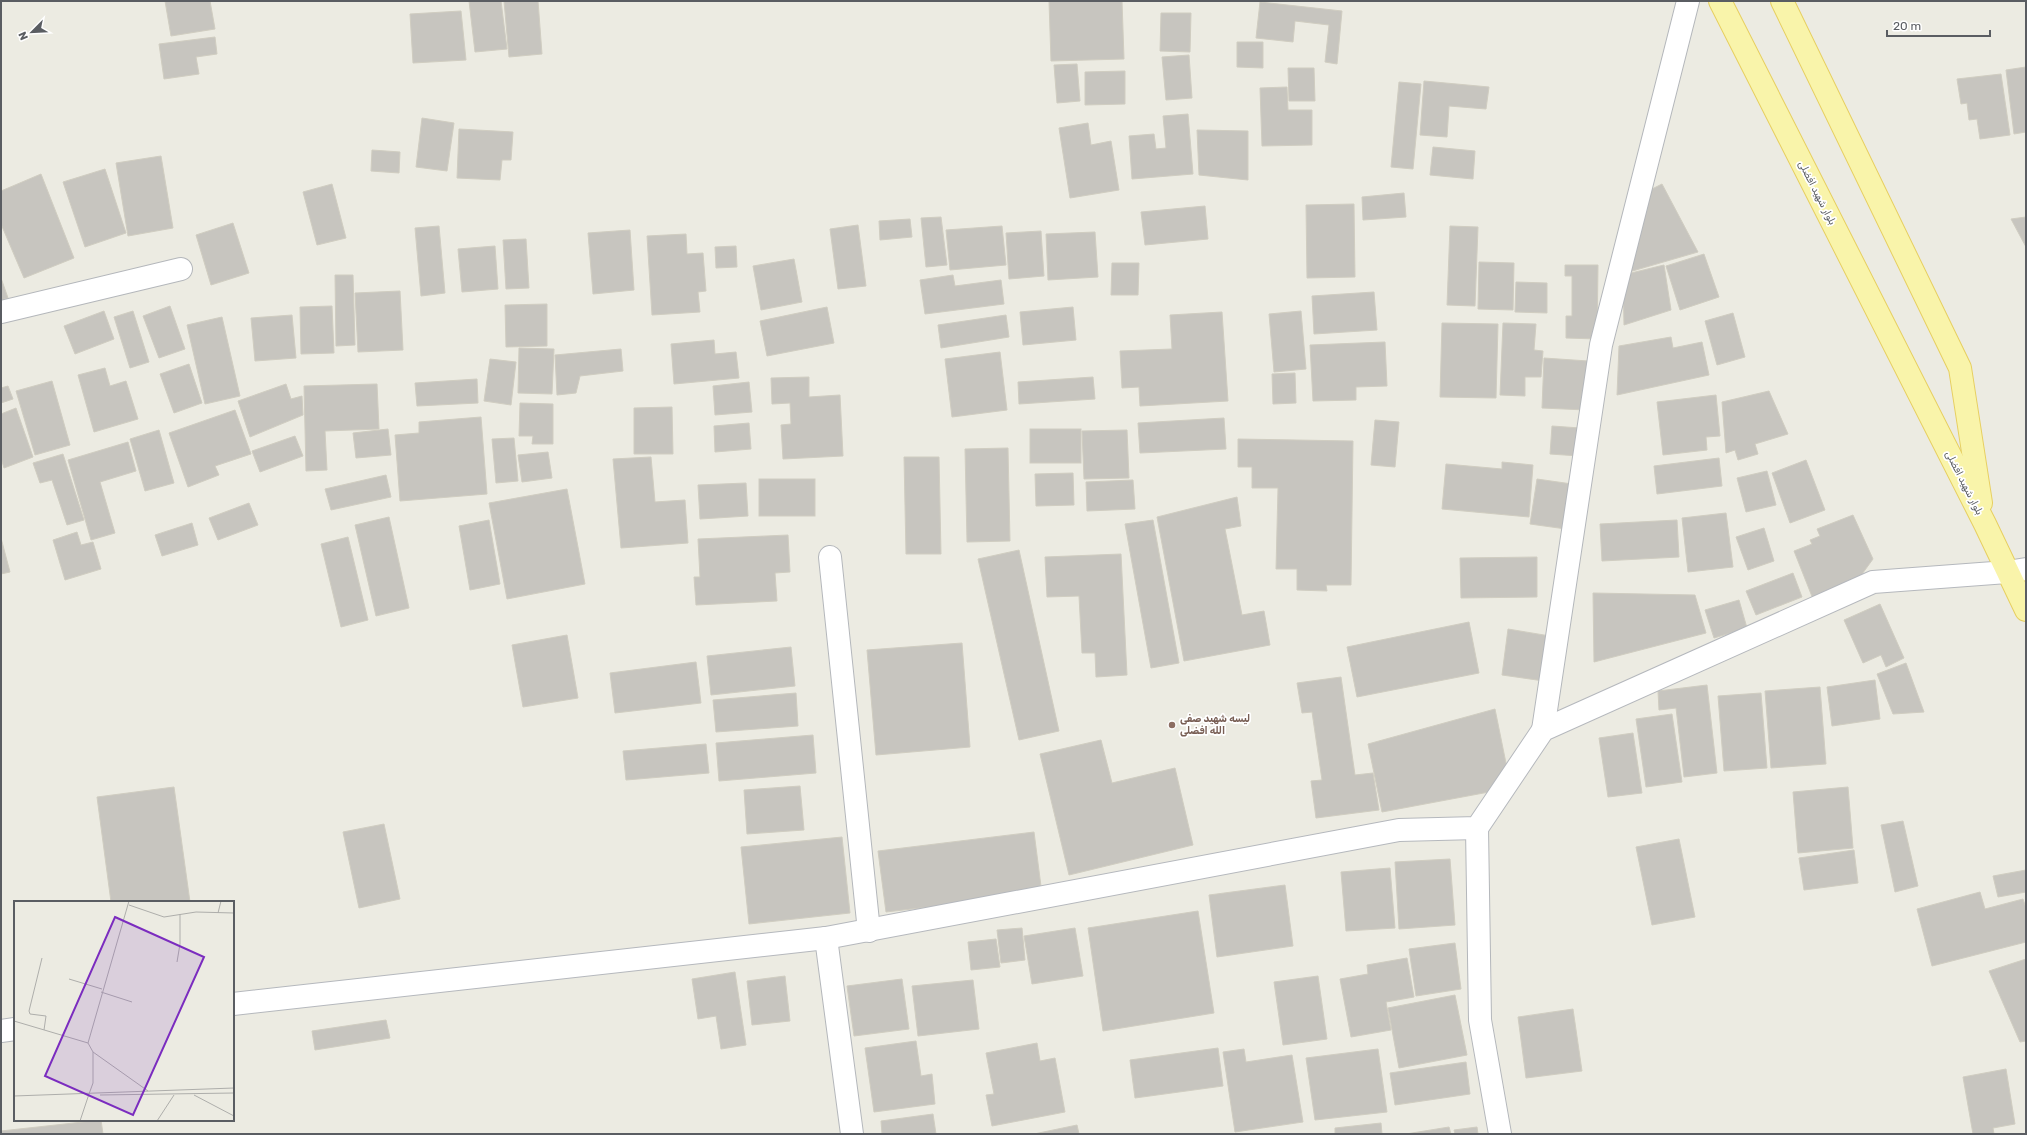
<svg xmlns="http://www.w3.org/2000/svg" width="2027" height="1135" font-family="Rubik,Cairo,sans-serif">
  <style>
    .building { fill: #c7c5bf; stroke: #d0cdc1 }
    .lines { fill: none; stroke-linecap: round; stroke-linejoin: round }
    .minor-casing { stroke: #b4b7bb; stroke-width: 24 }
    .tertiary-casing { stroke: #b4b7bb; stroke-width: 24 }
    .secondary-casing { stroke: #b5b8bd; stroke-width: 24 }
    .primary-casing { stroke: #e7cf60; stroke-width: 24 }
    .minor { stroke: #fff; stroke-width: 22 }
    .tertiary { stroke: #fff; stroke-width: 22 }
    .secondary { stroke: #fff; stroke-width: 22 }
    .primary { stroke: #f9f4aa; stroke-width: 22 }
    .education-dot { fill: #8d6e63; stroke: #fff; stroke-width: 1.5 }
    .labels { text-anchor: middle; dominant-baseline: central; stroke-width: 3.5; stroke-linejoin: round; paint-order: stroke }
    .street-label { font-size: 10px; fill: #5a5d62; stroke: #fff }
    .education-label { font-size: 10px; font-weight: bold; fill: #785e54; stroke: #fff; text-anchor: start }
    .inset-road { fill: none; stroke: #aeaeab; stroke-width: 1 }
    .view { fill: #7b2cbf; fill-opacity: 0.15; stroke: #7b2cbf; stroke-width: 2 }
    .inset-edge { fill: none; stroke: #5a5d62; stroke-width: 2 }
  </style>
  <rect width="100%" height="100%" fill="#ecebe2"/>
  <g class="building">
    <polygon points="165,1 210,1 215,29 171,36"/>
    <polygon points="469,1 501,1 507,49 475,52"/>
    <polygon points="504,1 538,1 542,54 509,57"/>
    <polygon points="1049,1 1122,1 1124,59 1051,61"/>
    <polygon points="1260,2 1342,11 1337,64 1325,62 1329,25 1295,21 1293,42 1256,38"/>
    <polygon points="461,11 466,60 413,63 410,14"/>
    <polygon points="1161,13 1191,13 1190,52 1160,51"/>
    <polygon points="215,37 217,54 196,57 199,74 164,79 159,44"/>
    <polygon points="1237,42 1263,42 1263,68 1237,67"/>
    <polygon points="1189,55 1192,98 1166,100 1162,57"/>
    <polygon points="1077,64 1080,101 1057,103 1054,65"/>
    <polygon points="2026,67 2026,132 2014,134 2006,70"/>
    <polygon points="1288,68 1314,68 1315,101 1289,101"/>
    <polygon points="1125,71 1125,104 1085,105 1085,72"/>
    <polygon points="2001,74 2010,135 1980,139 1977,119 1969,120 1967,103 1961,104 1957,79"/>
    <polygon points="1424,81 1489,87 1486,109 1449,106 1447,137 1420,135"/>
    <polygon points="1399,82 1421,84 1413,169 1391,167"/>
    <polygon points="1287,87 1288,110 1312,110 1312,145 1262,146 1260,88"/>
    <polygon points="1188,114 1193,174 1132,179 1129,136 1154,134 1156,149 1166,148 1163,116"/>
    <polygon points="422,118 454,123 447,171 416,167"/>
    <polygon points="1088,123 1091,145 1111,141 1119,190 1070,198 1059,128"/>
    <polygon points="459,129 513,132 511,160 502,160 500,180 457,178"/>
    <polygon points="1197,130 1248,131 1248,180 1199,175"/>
    <polygon points="1433,147 1475,151 1473,179 1430,175"/>
    <polygon points="372,150 400,152 399,173 371,171"/>
    <polygon points="161,156 173,228 128,236 116,163"/>
    <polygon points="105,169 126,233 85,247 63,182"/>
    <polygon points="41,174 74,258 24,278 1,224 1,191"/>
    <polygon points="332,184 346,238 317,245 303,192"/>
    <polygon points="1662,184 1698,252 1629,272 1642,194"/>
    <polygon points="1404,193 1406,217 1363,220 1362,197"/>
    <polygon points="1354,204 1355,277 1307,278 1306,205"/>
    <polygon points="1205,206 1208,239 1145,245 1141,212"/>
    <polygon points="941,217 947,265 926,267 921,218"/>
    <polygon points="2026,217 2026,247 2011,219"/>
    <polygon points="910,219 912,237 880,240 879,221"/>
    <polygon points="233,223 249,273 211,285 196,235"/>
    <polygon points="858,225 866,286 838,289 830,229"/>
    <polygon points="439,226 445,293 421,296 415,228"/>
    <polygon points="1002,226 1006,265 950,270 946,230"/>
    <polygon points="1450,226 1478,227 1475,306 1447,305"/>
    <polygon points="630,230 634,290 593,294 588,233"/>
    <polygon points="1041,231 1044,276 1009,279 1006,233"/>
    <polygon points="1095,232 1098,277 1048,280 1046,234"/>
    <polygon points="686,234 687,254 703,253 706,291 698,292 700,312 652,315 647,236"/>
    <polygon points="526,239 529,288 506,289 503,240"/>
    <polygon points="495,246 498,289 462,292 458,249"/>
    <polygon points="736,246 737,267 716,268 715,247"/>
    <polygon points="1704,254 1719,297 1680,310 1666,266"/>
    <polygon points="794,259 802,302 761,310 753,266"/>
    <polygon points="1479,262 1514,263 1513,310 1478,309"/>
    <polygon points="1112,263 1139,263 1138,295 1111,295"/>
    <polygon points="1565,265 1598,265 1597,339 1566,338 1566,316 1572,316 1572,276 1565,276"/>
    <polygon points="1664,265 1671,310 1624,325 1623,275"/>
    <polygon points="335,275 353,275 355,345 336,346"/>
    <polygon points="953,275 955,286 1001,280 1004,304 925,314 920,280"/>
    <polygon points="1,278 8,298 1,300"/>
    <polygon points="1516,282 1547,283 1547,313 1515,312"/>
    <polygon points="400,291 403,350 358,352 355,293"/>
    <polygon points="1374,292 1377,330 1314,334 1312,296"/>
    <polygon points="547,304 547,346 506,347 505,305"/>
    <polygon points="170,306 185,349 159,358 143,316"/>
    <polygon points="332,306 334,353 301,354 300,307"/>
    <polygon points="827,307 834,343 767,356 760,321"/>
    <polygon points="1073,307 1076,340 1023,345 1020,312"/>
    <polygon points="104,311 114,339 75,354 64,326"/>
    <polygon points="133,311 149,362 130,368 114,317"/>
    <polygon points="1301,311 1306,369 1274,372 1269,314"/>
    <polygon points="1222,312 1228,401 1140,406 1139,387 1122,388 1120,351 1172,349 1170,315"/>
    <polygon points="1733,313 1745,357 1717,365 1705,321"/>
    <polygon points="292,315 296,358 255,361 251,318"/>
    <polygon points="1006,315 1009,337 941,348 938,325"/>
    <polygon points="222,317 240,396 205,404 187,325"/>
    <polygon points="1442,323 1498,324 1496,398 1440,397"/>
    <polygon points="1503,323 1536,324 1534,350 1543,351 1541,377 1525,377 1525,396 1500,395"/>
    <polygon points="1671,337 1673,348 1702,342 1709,375 1617,395 1619,346"/>
    <polygon points="714,340 715,354 736,352 739,378 674,384 671,344"/>
    <polygon points="1385,342 1387,386 1356,387 1356,400 1313,401 1310,345"/>
    <polygon points="519,348 554,349 552,394 518,393"/>
    <polygon points="621,349 623,371 580,376 576,393 557,395 555,355"/>
    <polygon points="1000,352 1007,410 952,417 945,359"/>
    <polygon points="1544,358 1588,361 1586,410 1542,408"/>
    <polygon points="490,359 516,362 511,405 484,401"/>
    <polygon points="189,364 202,403 174,413 160,374"/>
    <polygon points="105,368 110,386 126,381 138,419 94,432 78,375"/>
    <polygon points="1295,373 1296,403 1273,404 1272,374"/>
    <polygon points="809,377 809,397 840,395 843,456 783,459 781,425 791,424 790,403 772,404 771,378"/>
    <polygon points="1093,377 1095,399 1019,404 1018,382"/>
    <polygon points="477,379 478,403 417,406 415,383"/>
    <polygon points="52,381 70,445 35,455 16,391"/>
    <polygon points="749,382 752,412 715,415 713,386"/>
    <polygon points="286,384 291,399 302,396 303,415 250,437 238,401"/>
    <polygon points="377,384 379,429 325,431 327,470 306,471 304,386"/>
    <polygon points="8,386 13,399 1,403 1,388"/>
    <polygon points="1769,391 1788,434 1755,444 1758,454 1738,460 1735,450 1726,453 1722,402"/>
    <polygon points="1716,395 1720,436 1706,437 1707,450 1663,455 1657,402"/>
    <polygon points="520,403 553,404 553,444 532,444 533,436 519,436"/>
    <polygon points="672,407 673,454 634,454 634,408"/>
    <polygon points="16,408 33,457 4,468 1,458 1,414"/>
    <polygon points="235,410 251,454 215,466 219,475 188,487 169,433"/>
    <polygon points="481,417 487,494 400,501 395,435 419,433 419,422"/>
    <polygon points="1224,418 1226,449 1140,453 1138,423"/>
    <polygon points="1375,420 1399,422 1395,467 1371,465"/>
    <polygon points="749,423 751,449 715,452 714,426"/>
    <polygon points="1552,426 1580,428 1579,456 1550,454"/>
    <polygon points="388,429 391,455 356,458 353,433"/>
    <rect x="1030" y="429" width="51" height="34"/>
    <polygon points="159,430 174,483 145,491 130,439"/>
    <polygon points="1127,430 1129,478 1084,479 1082,431"/>
    <polygon points="295,436 303,456 260,472 252,451"/>
    <polygon points="514,438 518,481 496,483 492,439"/>
    <polygon points="1238,439 1353,441 1351,585 1326,585 1327,591 1297,590 1297,569 1276,569 1278,488 1252,488 1252,467 1238,467"/>
    <polygon points="128,442 136,471 100,482 115,533 91,540 68,460"/>
    <polygon points="1008,448 1010,541 967,542 965,449"/>
    <polygon points="548,452 552,478 522,482 518,455"/>
    <polygon points="63,454 84,520 67,525 52,480 40,483 33,463"/>
    <polygon points="651,457 655,502 685,500 688,543 621,548 613,459"/>
    <polygon points="904,457 939,457 941,554 906,554"/>
    <polygon points="1719,458 1722,486 1657,494 1654,466"/>
    <polygon points="1806,460 1825,510 1790,523 1772,473"/>
    <polygon points="1502,462 1533,465 1529,517 1442,509 1446,464 1502,469"/>
    <polygon points="1767,471 1776,505 1746,512 1737,478"/>
    <polygon points="1073,473 1074,505 1036,506 1035,474"/>
    <polygon points="386,475 391,497 331,510 325,489"/>
    <rect x="759" y="479" width="56" height="37"/>
    <polygon points="1537,479 1572,484 1566,529 1530,524"/>
    <polygon points="1133,480 1135,509 1087,511 1086,482"/>
    <polygon points="746,483 748,516 700,519 698,485"/>
    <polygon points="567,489 585,584 507,599 489,503"/>
    <polygon points="1237,497 1241,526 1225,529 1242,615 1264,611 1270,645 1184,661 1157,517"/>
    <polygon points="249,503 258,525 218,540 209,518"/>
    <polygon points="1726,513 1733,567 1688,572 1682,518"/>
    <polygon points="1853,515 1873,559 1857,581 1813,599 1794,551 1812,544 1810,540 1820,536 1817,529"/>
    <polygon points="389,517 409,608 376,616 355,525"/>
    <polygon points="489,520 500,584 470,590 459,526"/>
    <polygon points="1153,520 1179,663 1151,668 1125,524"/>
    <polygon points="1677,520 1679,557 1602,561 1600,524"/>
    <polygon points="192,523 198,545 162,556 155,535"/>
    <polygon points="1764,528 1774,561 1748,570 1736,537"/>
    <polygon points="77,532 81,545 93,542 101,569 65,580 53,540"/>
    <polygon points="788,535 790,572 775,573 777,601 696,605 694,577 700,577 698,539"/>
    <polygon points="348,537 368,620 341,627 321,544"/>
    <polygon points="1,538 10,572 1,574"/>
    <polygon points="1019,550 1059,731 1019,740 978,559"/>
    <polygon points="1121,554 1127,675 1096,677 1095,653 1082,653 1079,596 1047,597 1045,557"/>
    <polygon points="1537,557 1537,597 1461,598 1460,558"/>
    <polygon points="1793,573 1802,597 1756,615 1746,591"/>
    <polygon points="1593,593 1695,595 1706,633 1594,662"/>
    <polygon points="1739,600 1747,628 1714,638 1705,610"/>
    <polygon points="1880,604 1904,658 1886,667 1881,655 1863,663 1844,620"/>
    <polygon points="1469,622 1479,673 1357,697 1347,647"/>
    <polygon points="1508,629 1550,636 1544,681 1502,675"/>
    <polygon points="567,635 578,698 523,707 512,645"/>
    <polygon points="962,643 970,747 876,755 867,650"/>
    <polygon points="791,647 795,686 711,695 707,656"/>
    <polygon points="696,662 701,703 615,713 610,673"/>
    <polygon points="1906,663 1924,712 1893,714 1877,674"/>
    <polygon points="1341,677 1355,775 1373,773 1379,810 1316,818 1311,781 1322,780 1312,712 1302,713 1297,683"/>
    <polygon points="1875,680 1880,719 1832,726 1827,687"/>
    <polygon points="1707,685 1717,773 1684,777 1676,708 1659,710 1658,691"/>
    <polygon points="1820,687 1826,764 1771,768 1765,691"/>
    <polygon points="796,693 798,726 716,732 713,700"/>
    <polygon points="1761,693 1767,768 1724,771 1718,696"/>
    <polygon points="1495,709 1507,768 1489,792 1382,812 1368,744"/>
    <polygon points="1672,714 1682,782 1646,787 1636,719"/>
    <polygon points="1633,733 1642,793 1608,797 1599,738"/>
    <polygon points="813,735 816,773 719,781 716,743"/>
    <polygon points="1101,740 1112,783 1175,768 1193,845 1069,875 1040,754"/>
    <polygon points="706,744 709,773 626,780 623,751"/>
    <polygon points="800,786 804,830 747,834 744,790"/>
    <polygon points="174,787 190,902 111,902 97,797"/>
    <polygon points="1848,787 1853,848 1798,853 1793,792"/>
    <polygon points="1903,821 1918,886 1895,892 1881,825"/>
    <polygon points="384,824 400,899 359,908 343,832"/>
    <polygon points="1034,832 1042,894 886,912 878,851"/>
    <polygon points="842,837 850,913 749,924 741,847"/>
    <polygon points="1679,839 1695,917 1652,925 1636,847"/>
    <polygon points="1854,850 1858,883 1804,890 1799,858"/>
    <polygon points="1450,859 1455,925 1399,929 1395,862"/>
    <polygon points="1390,868 1395,928 1346,931 1341,872"/>
    <polygon points="2026,870 2026,892 1998,897 1993,876"/>
    <polygon points="1285,885 1293,946 1217,957 1209,895"/>
    <polygon points="1980,892 1985,909 2023,899 2026,908 2026,942 1932,966 1917,909"/>
    <polygon points="1198,911 1214,1013 1103,1031 1088,928"/>
    <polygon points="1022,928 1025,960 1001,963 997,930"/>
    <polygon points="1075,928 1083,976 1032,984 1024,936"/>
    <polygon points="996,939 1000,967 971,970 968,942"/>
    <polygon points="1455,943 1461,989 1416,996 1409,949"/>
    <polygon points="1407,958 1414,997 1386,1002 1391,1030 1351,1037 1340,979 1368,974 1367,965"/>
    <polygon points="2026,959 2026,1041 2020,1042 1989,971"/>
    <polygon points="735,972 746,1045 721,1049 716,1016 698,1019 692,979"/>
    <polygon points="785,976 790,1021 752,1025 747,981"/>
    <polygon points="1318,976 1327,1039 1283,1045 1274,982"/>
    <polygon points="902,979 909,1029 854,1036 847,986"/>
    <polygon points="973,980 979,1029 918,1036 912,986"/>
    <polygon points="1455,995 1467,1055 1399,1068 1388,1008"/>
    <polygon points="1573,1009 1582,1071 1526,1078 1518,1017"/>
    <polygon points="386,1020 390,1038 315,1050 312,1031"/>
    <polygon points="916,1041 921,1076 932,1074 935,1104 874,1112 865,1048"/>
    <polygon points="1037,1043 1040,1061 1055,1058 1065,1112 992,1126 986,1095 994,1094 986,1053"/>
    <polygon points="1218,1048 1223,1086 1135,1098 1130,1060"/>
    <polygon points="1244,1049 1246,1062 1292,1055 1303,1122 1235,1132 1223,1052"/>
    <polygon points="1378,1049 1387,1112 1315,1120 1306,1058"/>
    <polygon points="1466,1062 1470,1094 1395,1105 1390,1073"/>
    <polygon points="2006,1069 2015,1124 1993,1128 1994,1134 1973,1134 1963,1077"/>
    <polygon points="933,1114 936,1134 882,1134 881,1121"/>
    <polygon points="101,1120 103,1134 1,1134 1,1131"/>
    <polygon points="1381,1123 1382,1134 1335,1134 1335,1128"/>
    <polygon points="1077,1125 1079,1134 1034,1134"/>
    <polygon points="1449,1127 1451,1134 1406,1134"/>
    <polygon points="1477,1127 1478,1134 1455,1134 1454,1130"/>
  </g>
  <g class="lines">
    <defs>
      <g id="minor">
        <polyline points="1,312 181,269"/>
        <polyline points="830,557 869,931"/>
        <polyline points="2007,572 2026,569"/>
        <polyline points="826,938 852,1134"/>
      </g>
      <g id="tertiary">
        <polyline points="1543,730 1601,345 1688,1"/>
        <polyline points="1477,828 1480,1020 1500,1134"/>
      </g>
      <g id="secondary">
        <polyline points="233,1004 826,938 1399,830 1477,828 1543,730 1873,582 2007,572"/>
        <polyline points="1,1031 15,1029"/>
      </g>
      <g id="primary">
        <polyline points="1720,1 1985,524 2026,610"/>
        <polyline points="1782,1 1960,368 1981,503"/>
      </g>
    </defs>
    <use href="#minor" class="minor-casing"/>
    <use href="#tertiary" class="tertiary-casing"/>
    <use href="#secondary" class="secondary-casing"/>
    <use href="#primary" class="primary-casing"/>
    <use href="#minor" class="minor"/>
    <use href="#tertiary" class="tertiary"/>
    <use href="#secondary" class="secondary"/>
    <use href="#primary" class="primary"/>
  </g>
  <circle class="education-dot" cx="1172" cy="725" r="4"/>
  <g class="labels">
    <g class="street-label">
      <text transform="translate(1817 193) rotate(63)">بلوار شهید افضلی</text>
      <text transform="translate(1964 483) rotate(63)">بلوار شهید افضلی</text>
    </g>
    <g class="education-label">
      <text x="1180" y="719">لیسه شهید صفی<tspan x="1180" dy="12">الله افضلی</tspan></text>
    </g>
  </g>
  <g transform="translate(14 901)">
    <rect width="220" height="220" fill="#ecebe2"/>
    <path class="inset-road" d="M 115,4 L 150,16 L 182,11 L 220,12M 204,12 L 207,0M 28,57 L 15,110 L 16,113 L 32,115 L 30,129M 163,61 L 166,43 L 166,13M 55,78 L 88,88M 87,91 L 118,101M 0,120 L 74,142M 79,151 L 134,190M 75,193 L 79,182 L 79,151 L 74,142 L 115,0M 86,194 L 220,192M 180,194 L 220,215M 0,195 L 220,187M 66,220 L 75,193M 143,220 L 160,194"/>
    <path class="view" d="M 101,16 L 190,56 L 119,214 L 31,175 Z"/>
    <rect width="220" height="220" class="inset-edge"/>
  </g>
  <rect width="2027" height="1135" fill="none" stroke="#5a5d62" stroke-width="4"/>
  <g transform="translate(32 32) rotate(246)" stroke="#ffffff" stroke-width="3" paint-order="stroke">
  <path d="M0-3L7 15L0 10L-7 15Z" fill="#5a5d62"/>
  <text y="-6" font-size="11" font-weight="bold" text-anchor="middle" fill="#5a5d62">N</text>
  </g>
  <path d="M1887 30v6h103v-6" fill="none" stroke="#5a5d62" stroke-width="2"/>
  <text x="1893" y="30" font-size="12" fill="#5a5d62" stroke="#ffffff" stroke-width="3" paint-order="stroke">20 m</text>
</svg>
